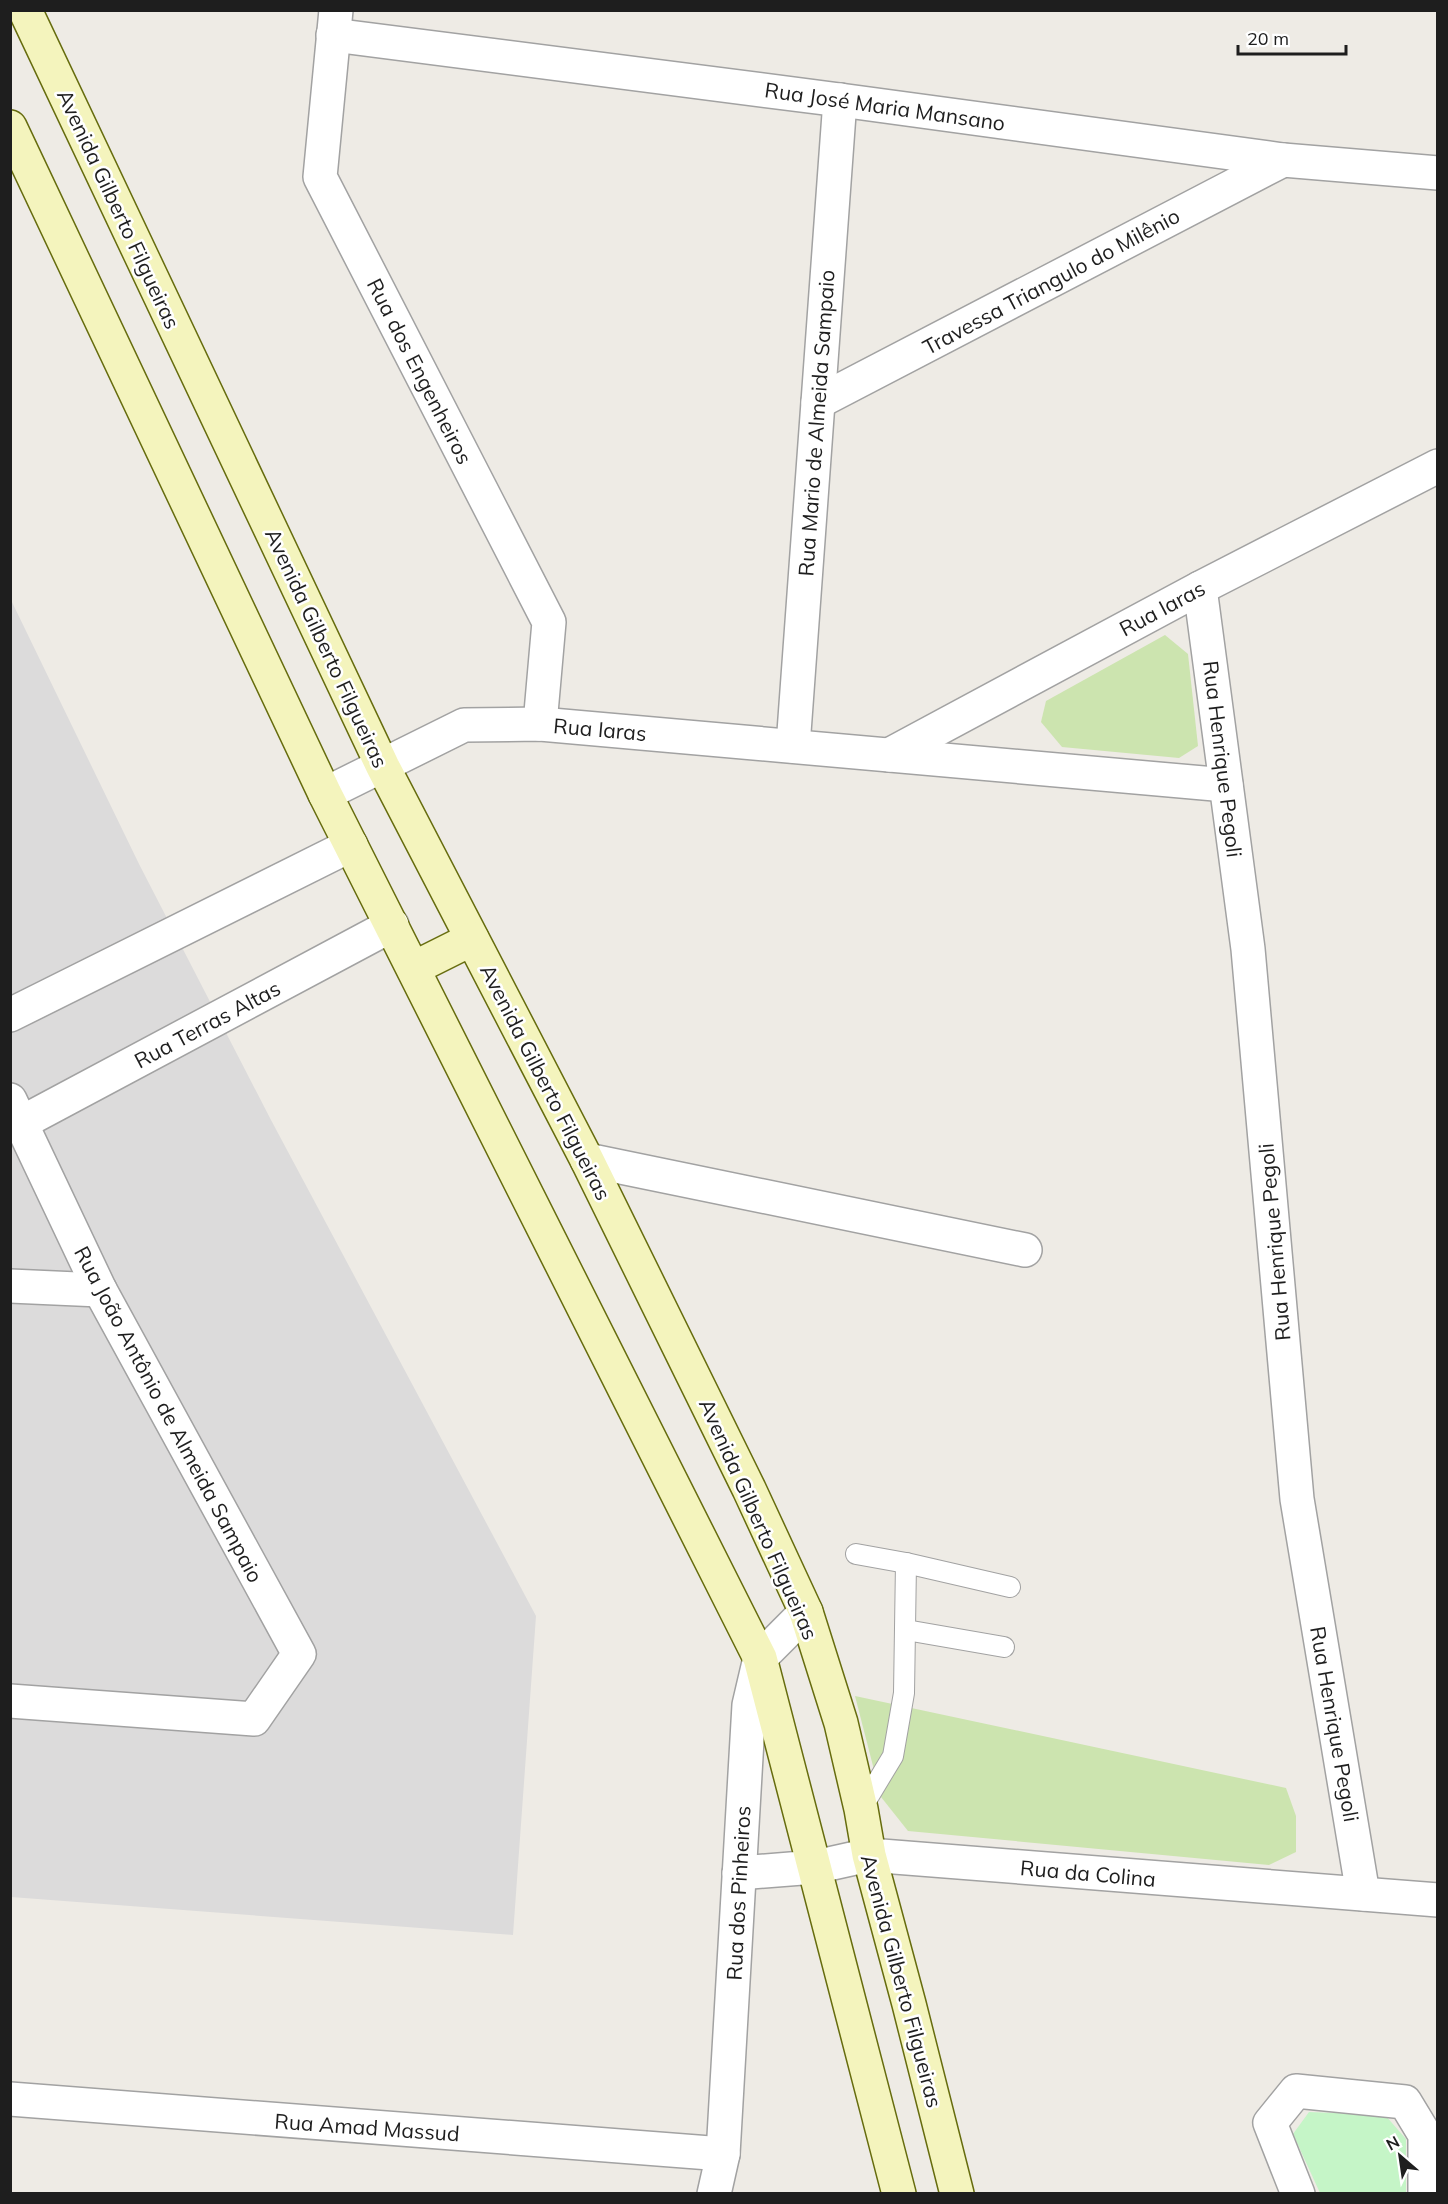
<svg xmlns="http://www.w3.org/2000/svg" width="1448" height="2204" font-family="Mulish,sans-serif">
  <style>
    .residential { fill: #dcdbdb }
    .grass { fill: #cce4af }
    .park { fill: #c5f5c7 }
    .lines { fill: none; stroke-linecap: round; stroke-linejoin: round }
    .service-casing { stroke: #a2a2a2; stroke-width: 22 }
    .minor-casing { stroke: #a2a2a2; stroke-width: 36 }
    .secondary-casing { stroke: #666c0e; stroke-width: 36 }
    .service { stroke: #fff; stroke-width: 20 }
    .minor { stroke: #fff; stroke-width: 33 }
    .secondary { stroke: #f4f4bd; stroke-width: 33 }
    .labels { text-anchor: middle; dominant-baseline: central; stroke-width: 5; stroke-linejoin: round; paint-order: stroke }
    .street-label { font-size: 21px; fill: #1e1e1e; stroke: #fff }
  </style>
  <rect width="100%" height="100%" fill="#eeebe5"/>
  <polygon class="residential" points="10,598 139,864 271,1120 536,1616 513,1935 11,1897"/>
  <g class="grass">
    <polygon points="1165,635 1188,654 1198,746 1179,758 1062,747 1041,722 1046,701"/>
    <polygon points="855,1696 1286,1788 1296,1816 1296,1852 1269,1865 908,1831 881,1797"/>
  </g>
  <polygon class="park" points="1309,2112 1385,2115 1406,2139 1406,2193 1320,2193 1293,2134"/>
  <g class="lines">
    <defs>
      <g id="service">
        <polyline points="856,1554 906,1563 1010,1587"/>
        <polyline points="906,1630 1004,1647"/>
        <polyline points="861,1809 893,1756 904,1693 906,1563"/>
      </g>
      <g id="minor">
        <polyline points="336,10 320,177 549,622 540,724"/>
        <polyline points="333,35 840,100 1283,160 1438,173"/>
        <polyline points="818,402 1283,160"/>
        <polyline points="1200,588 1248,949 1297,1499 1363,1894"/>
        <polyline points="793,746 840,100"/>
        <polyline points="889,755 1200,588 1438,466"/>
        <polyline points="325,794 464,725 540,724 1226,785"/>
        <polyline points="10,1015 351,845"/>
        <polyline points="10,1100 100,1290 299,1654 254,1719 10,1701"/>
        <polyline points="21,1123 392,925"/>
        <polyline points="587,1160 1025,1250"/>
        <polyline points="10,1286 100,1290"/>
        <polyline points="739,1873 815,1867 869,1855 1438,1900"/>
        <polyline points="10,2099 723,2154"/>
        <polyline points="714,2194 723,2154 749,1705 760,1658 806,1612"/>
        <polyline points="1298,2194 1270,2123 1296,2091 1405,2102 1425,2135 1425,2194"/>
      </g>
      <g id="secondary">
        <polyline points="25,10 383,767 587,1160 749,1489 806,1612 841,1723 861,1809 869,1855 909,2004 957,2194"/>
        <polyline points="10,127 325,794 760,1658 899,2194"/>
        <polyline points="414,968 472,939"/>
      </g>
    </defs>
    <use href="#service" class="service-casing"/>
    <use href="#minor" class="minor-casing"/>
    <use href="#secondary" class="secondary-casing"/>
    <use href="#service" class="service"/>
    <use href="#minor" class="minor"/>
    <use href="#secondary" class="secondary"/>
  </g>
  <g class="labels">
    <g class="street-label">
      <text transform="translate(885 106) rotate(8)">Rua José Maria Mansano</text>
      <text transform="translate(119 209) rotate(65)">Avenida Gilberto Filgueiras</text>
      <text transform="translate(1051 281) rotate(-28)">Travessa Triangulo do Milênio</text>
      <text transform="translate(420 371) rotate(63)">Rua dos Engenheiros</text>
      <text transform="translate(816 423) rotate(-86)">Rua Mario de Almeida Sampaio</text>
      <text transform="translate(1162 608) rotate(-28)">Rua Iaras</text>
      <text transform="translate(327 648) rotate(65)">Avenida Gilberto Filgueiras</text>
      <text transform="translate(600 729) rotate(5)">Rua Iaras</text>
      <text transform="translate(1223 759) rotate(83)">Rua Henrique Pegoli</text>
      <text transform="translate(207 1024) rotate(-28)">Rua Terras Altas</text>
      <text transform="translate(546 1082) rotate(63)">Avenida Gilberto Filgueiras</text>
      <text transform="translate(1274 1242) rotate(-95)">Rua Henrique Pegoli</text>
      <text transform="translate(169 1414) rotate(62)">Rua João Antônio de Almeida Sampaio</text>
      <text transform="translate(759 1519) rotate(66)">Avenida Gilberto Filgueiras</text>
      <text transform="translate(1335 1724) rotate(80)">Rua Henrique Pegoli</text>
      <text transform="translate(1088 1873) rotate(5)">Rua da Colina</text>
      <text transform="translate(738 1893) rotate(-87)">Rua dos Pinheiros</text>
      <text transform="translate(902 1981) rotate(75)">Avenida Gilberto Filgueiras</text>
      <text transform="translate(367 2127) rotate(4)">Rua Amad Massud</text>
    </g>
  </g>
  <rect width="1448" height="2204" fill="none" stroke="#1e1e1e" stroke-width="24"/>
  <g transform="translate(1400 2156) rotate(331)" stroke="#ffffff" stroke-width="4.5" paint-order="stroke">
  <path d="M0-4.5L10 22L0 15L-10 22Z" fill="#1e1e1e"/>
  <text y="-9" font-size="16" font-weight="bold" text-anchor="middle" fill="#1e1e1e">N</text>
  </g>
  <path d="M1238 45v9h108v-9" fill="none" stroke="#1e1e1e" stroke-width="3"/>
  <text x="1247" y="45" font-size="18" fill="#1e1e1e" stroke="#ffffff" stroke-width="4.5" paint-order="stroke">20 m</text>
</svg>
